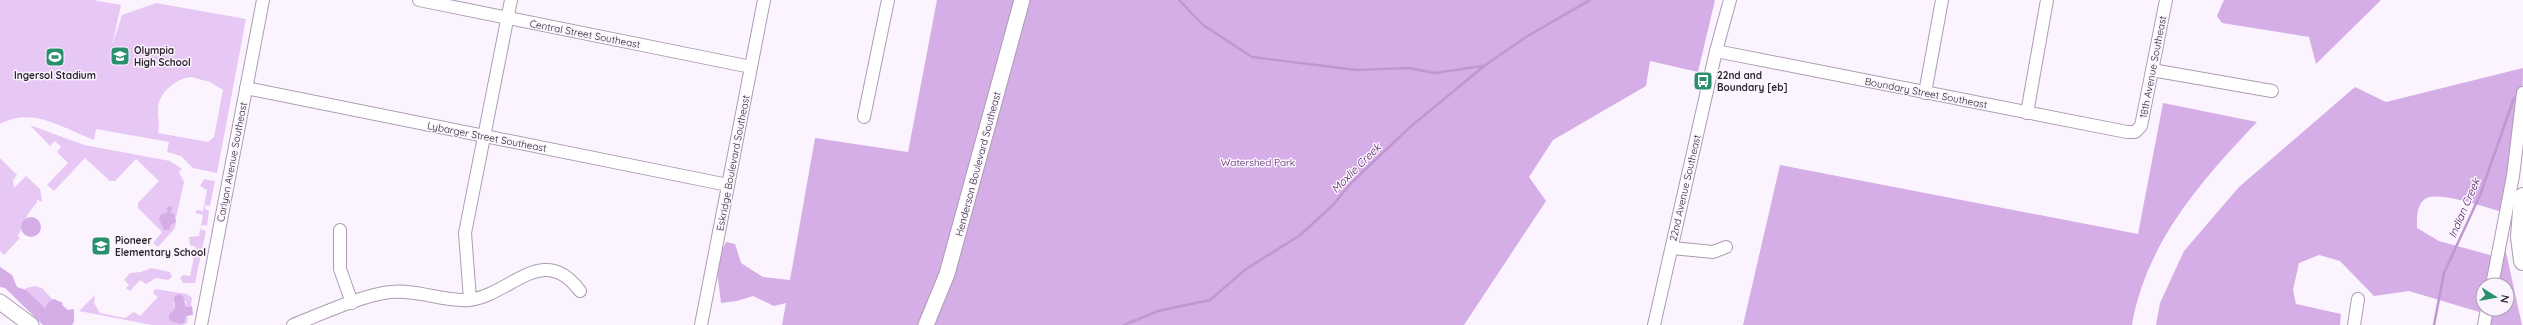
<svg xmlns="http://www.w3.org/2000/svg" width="2523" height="325" font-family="Quicksand,sans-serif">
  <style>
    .green { fill: #e7c7f4; fill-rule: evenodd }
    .forest { fill: #d5ade7 }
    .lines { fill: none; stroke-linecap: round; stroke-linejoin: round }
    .stream { stroke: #bf98d1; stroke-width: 2.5 }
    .minor-casing { stroke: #ad9cb4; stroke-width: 14 }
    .major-casing { stroke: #ad9cb4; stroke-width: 17 }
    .highway-casing { stroke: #ad9cb4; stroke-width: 20 }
    .minor { stroke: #fff; stroke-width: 12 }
    .major { stroke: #fff; stroke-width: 15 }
    .highway { stroke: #fff; stroke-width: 18 }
    .labels { text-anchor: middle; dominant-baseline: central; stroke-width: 3; stroke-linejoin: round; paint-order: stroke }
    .street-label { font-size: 10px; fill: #2e2731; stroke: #fbf4fe }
    .poi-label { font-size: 10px; font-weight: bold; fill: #2e2731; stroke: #fbf4fe; text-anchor: start }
    .park-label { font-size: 10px; fill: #4c1a5e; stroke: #fbf4fe }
    .water-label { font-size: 11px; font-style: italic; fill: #48165a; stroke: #fbf4fe }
  </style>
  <rect width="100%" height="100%" fill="#fbf4fe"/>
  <g class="green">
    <path d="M 0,0 L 93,0 L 121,5 L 112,46 L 122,15 L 156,3 L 246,19 L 217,173 L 193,168 L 181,156 L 167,152 L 169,142 L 96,129 L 94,140 C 63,128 32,106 0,124 ZM 191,77 L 210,82 L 223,90 L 214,137 L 208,142 L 158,133 C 160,125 158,118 158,110 C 158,93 175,79 191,77 Z"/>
    <polygon points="30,125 84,145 170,161 182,169 179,172 184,182 176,218 175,215 168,212 171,225 176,222 175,228 158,247 153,243 162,232 138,208 138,203 159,181 136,159 115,181 110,181 85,158 54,191 47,185 68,163 57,152 61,147 55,141 50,146"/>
    <polygon points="0,158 17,175 13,180 14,188 26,176 40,189 42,200 41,202 37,199 37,202 28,214 18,236 20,238 4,255 0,251"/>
    <polygon points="204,179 215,181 210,206 205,205 205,209 209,211 207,226 202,225 200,229 206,231 195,283 183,283 180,278 183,275 190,276 196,247 190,245 189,237 199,236 203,215 195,213 197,210 203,211 207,190 200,186"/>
    <polygon points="151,268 170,272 172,277 168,280 156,278 146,284 140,280 130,291 126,288 129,285 124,280 130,273 141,272"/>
    <polygon points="35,286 42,288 53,300 48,302 45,308 25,290 26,288"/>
    <polygon points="155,289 187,294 192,298 191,306 186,307 186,301 173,303 175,308 172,311 188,317 187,323 183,325 152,325 79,311 95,295 94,303 100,313 125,318 134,312 140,316 158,297 153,293"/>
  </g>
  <g class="forest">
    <polygon points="937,0 1715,0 1698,72 1650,61 1646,86 1553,140 1529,177 1546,201 1464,325 782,325 786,303 774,306 753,296 737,301 721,303 716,263 726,242 735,244 741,263 763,277 790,280 815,138 908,152"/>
    <polygon points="2224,0 2381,0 2316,64 2309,37 2222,23 2217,16"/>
    <path d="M 2523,68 C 2523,116 2515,166 2506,213 C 2490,209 2438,190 2425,199 C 2416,206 2417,218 2417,228 L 2439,241 L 2497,257 L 2492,285 L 2483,285 L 2483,309 L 2486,314 L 2409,291 L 2374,296 L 2340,261 L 2319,255 L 2299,263 L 2293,290 L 2296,304 L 2341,314 L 2340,325 L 2156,325 L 2160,303 L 2184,251 L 2239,187 L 2355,87 L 2386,102 Z"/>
    <path d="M 2163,103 L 2257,122 C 2201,181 2146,243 2132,325 L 1743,325 L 1780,165 L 2138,234 Z"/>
    <polygon points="170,206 173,207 170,212 175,215 176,222 171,225 169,230 164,230 159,219 161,214 168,212 166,208"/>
    <circle cx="31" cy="227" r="10"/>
    <polygon points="2504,243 2522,325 2486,325 2489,309 2507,309 2507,285 2495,285"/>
    <polygon points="0,267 12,275 17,287 26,290 45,308 48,302 54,299 63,303 62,305 68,310 74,309 74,322 72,325 43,325 5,288 0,287"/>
    <polygon points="179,294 183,296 186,307 192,306 193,315 186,316 184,323 180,324 169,320 169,315 175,308 174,297"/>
  </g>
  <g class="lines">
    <g class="stream">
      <polyline points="1179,0 1203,25 1252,57 1357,70 1408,68 1435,73 1482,66"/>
      <polyline points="1124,325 1158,311 1210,300 1246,269 1299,236 1333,205 1352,182 1409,128 1484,66 1526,37 1590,0"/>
      <polyline points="2434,325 2444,273 2480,195 2514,98"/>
    </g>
    <defs>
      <g id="minor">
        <polyline points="419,0 751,67"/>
        <polyline points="1716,51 2127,132 2135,132 2141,126 2166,0"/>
        <polyline points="2152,70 2272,91"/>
        <polyline points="246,88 728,185"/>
        <polyline points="1925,93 1942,0"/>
        <polyline points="2027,113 2047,0"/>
        <polyline points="864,117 888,0"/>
        <polyline points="340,230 340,269 352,303"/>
        <polyline points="1672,248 1713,252 1726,247"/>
        <polyline points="2492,285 2513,176 2523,93"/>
        <polyline points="470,299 465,233 511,0"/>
        <polyline points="201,325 263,0"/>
        <path d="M 293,325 C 319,315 365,294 391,292 C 418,289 443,302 469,300 C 511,295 543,241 580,291"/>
        <polyline points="701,325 764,0"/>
        <polyline points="1654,325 1716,51 1730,0"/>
        <polyline points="2354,325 2358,299"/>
        <polyline points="2484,325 2487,309"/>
      </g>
      <g id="major">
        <polyline points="0,302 31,325"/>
        <polyline points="926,325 947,274 1022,0"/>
      </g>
      <polyline id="highway" points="2523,197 2520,237 2523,261"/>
    </defs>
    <use href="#minor" class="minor-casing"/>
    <use href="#major" class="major-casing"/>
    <use href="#highway" class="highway-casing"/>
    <use href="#minor" class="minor"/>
    <use href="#major" class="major"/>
    <use href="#highway" class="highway"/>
  </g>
  <defs>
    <symbol id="school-square" viewBox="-11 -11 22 22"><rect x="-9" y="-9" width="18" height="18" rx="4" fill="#298f6c" stroke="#fbf4fe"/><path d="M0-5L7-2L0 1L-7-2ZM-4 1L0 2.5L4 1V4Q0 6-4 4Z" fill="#fff"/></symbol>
    <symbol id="stadium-square" viewBox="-11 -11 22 22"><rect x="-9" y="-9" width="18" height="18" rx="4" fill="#298f6c" stroke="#fbf4fe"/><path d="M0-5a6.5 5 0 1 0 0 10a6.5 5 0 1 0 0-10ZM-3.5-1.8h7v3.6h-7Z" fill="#fff"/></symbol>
    <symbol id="bus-square" viewBox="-11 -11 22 22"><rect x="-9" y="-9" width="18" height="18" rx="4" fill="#298f6c" stroke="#fbf4fe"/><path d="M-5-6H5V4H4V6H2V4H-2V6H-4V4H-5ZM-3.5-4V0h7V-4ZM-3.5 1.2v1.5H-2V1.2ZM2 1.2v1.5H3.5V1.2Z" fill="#fff"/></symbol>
  </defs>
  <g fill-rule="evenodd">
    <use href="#school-square" x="109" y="45" width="22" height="22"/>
    <use href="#stadium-square" x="44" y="46" width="22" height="22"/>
    <use href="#bus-square" x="1692" y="70" width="22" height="22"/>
    <use href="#school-square" x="90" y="235" width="22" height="22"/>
  </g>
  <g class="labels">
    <g class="street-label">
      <text transform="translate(585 34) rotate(11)">Central Street Southeast</text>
      <text transform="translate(2153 67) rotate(-79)">18th Avenue Southeast</text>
      <text transform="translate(1926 93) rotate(11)">Boundary Street Southeast</text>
      <text transform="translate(487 137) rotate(11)">Lybarger Street Southeast</text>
      <text transform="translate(232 162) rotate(-79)">Carlyon Avenue Southeast</text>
      <text transform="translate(733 163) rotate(-79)">Eskridge Boulevard Southeast</text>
      <text transform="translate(978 164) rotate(-75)">Henderson Boulevard Southeast</text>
      <text transform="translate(1685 188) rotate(-77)">22nd Avenue Southeast</text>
    </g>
    <g class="poi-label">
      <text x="134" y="50">Olympia<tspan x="134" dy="12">High School</tspan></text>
      <text x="55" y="75" text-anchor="middle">Ingersol Stadium</text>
      <text x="1717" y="75">22nd and<tspan x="1717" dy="12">Boundary [eb]</tspan></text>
      <text x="115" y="240">Pioneer<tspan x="115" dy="12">Elementary School</tspan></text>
    </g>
    <g class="park-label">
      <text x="1258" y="162">Watershed Park</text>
    </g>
    <g class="water-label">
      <text transform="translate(1356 168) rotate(-45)">Moxlie Creek</text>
      <text transform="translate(2464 208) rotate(-67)">Indian Creek</text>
    </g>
  </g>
  <g transform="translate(2495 297) rotate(101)"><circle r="19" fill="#fbf4fe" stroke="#a9a2ac"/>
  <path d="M0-3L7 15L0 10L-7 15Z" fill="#298f6c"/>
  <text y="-6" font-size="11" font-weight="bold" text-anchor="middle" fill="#2e2731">N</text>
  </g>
</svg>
